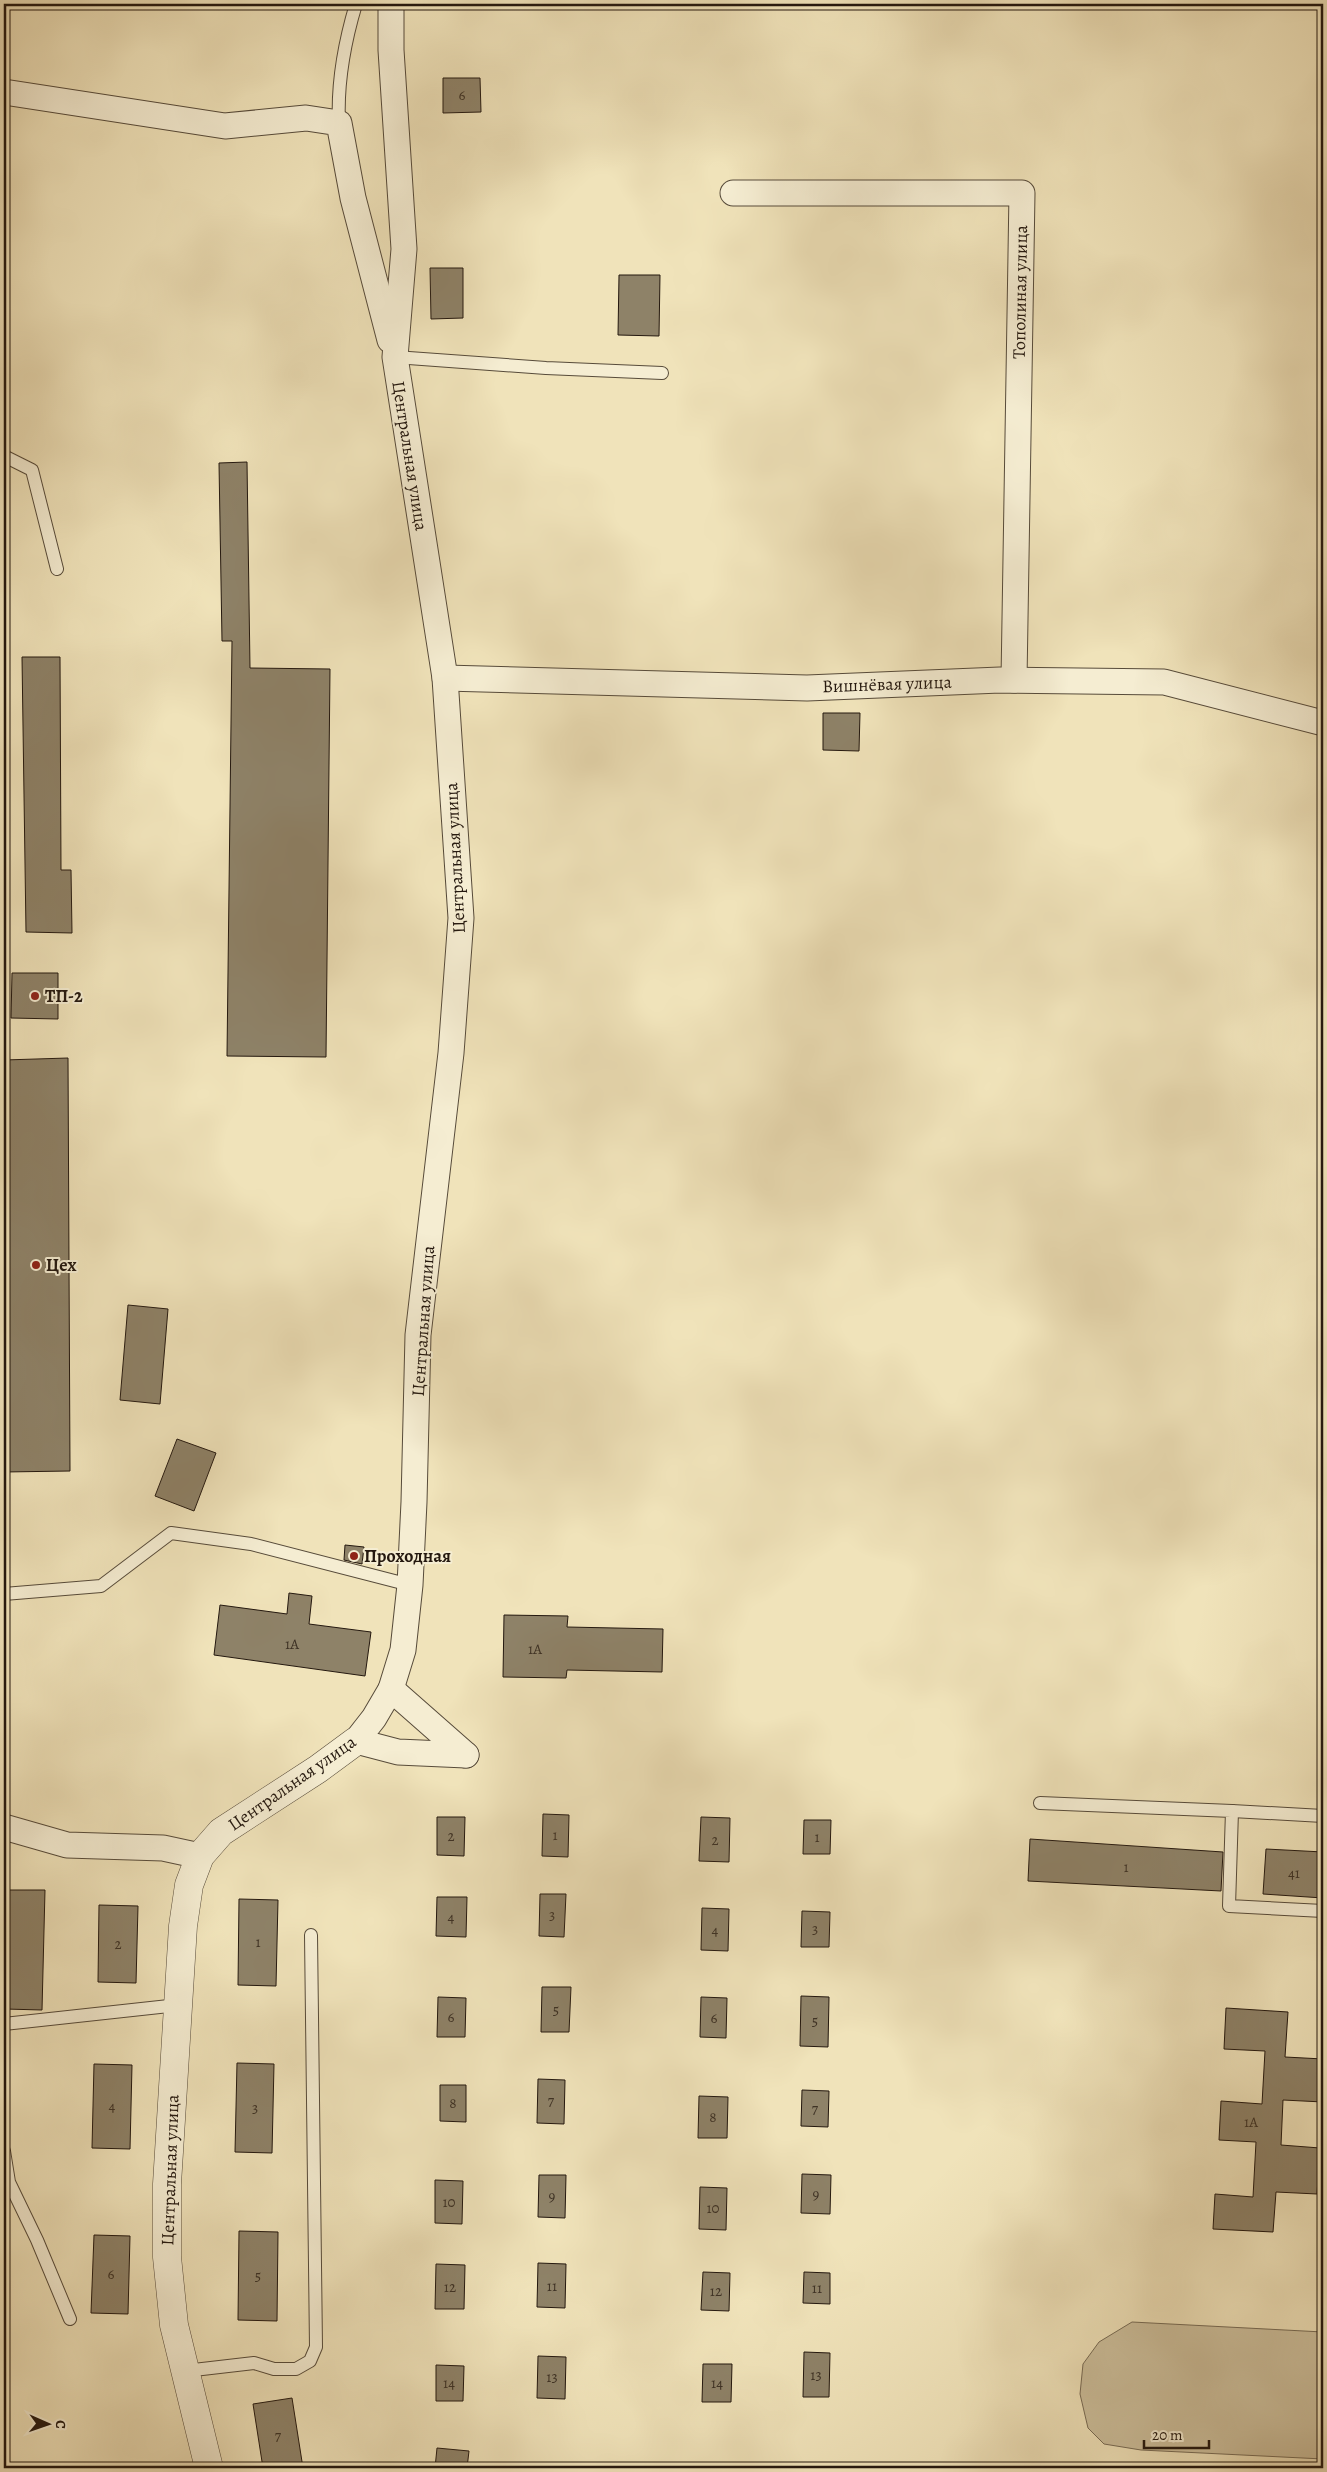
<svg xmlns="http://www.w3.org/2000/svg" width="1327" height="2472" font-family="Alegreya,serif">
  <style>
    .green { fill: #cdc09d; stroke: #786c56 }
    .building { fill: #8e8268; stroke: #24180f }
    .lines { fill: none; stroke-linecap: round; stroke-linejoin: round }
    .service-casing { stroke: #574b3a; stroke-width: 14 }
    .minor-casing { stroke: #574b3a; stroke-width: 27 }
    .tertiary-casing { stroke: #574b3a; stroke-width: 29 }
    .service { stroke: #f5edd2; stroke-width: 12 }
    .minor { stroke: #f5edd2; stroke-width: 25 }
    .tertiary { stroke: #f5edd2; stroke-width: 28 }
    .poi-dot { fill: #8f2418; stroke: #f5edd2; stroke-width: 2 }
    .labels { text-anchor: middle; dominant-baseline: central; stroke-width: 4; stroke-linejoin: round; paint-order: stroke }
    .number-label { font-size: 15px; fill: #3e3225 }
    .street-label { font-size: 18px; fill: #24180f; stroke: #f5edd2 }
    .poi-label { font-size: 18px; font-weight: bold; fill: #24180f; stroke: #f5edd2; text-anchor: start }
  </style>
  <rect width="100%" height="100%" fill="#f0e3ba"/>
  <filter id="stains"><feTurbulence type="fractalNoise" baseFrequency=".004" numOctaves="4"/><feColorMatrix values="0 0 0 0 .2 0 0 0 0 .09 0 0 0 0 .02 0 0 0 .5 -.17"/></filter>
  <radialGradient id="worn" r=".72"><stop offset=".6" stop-color="#630" stop-opacity="0"/><stop offset="1" stop-color="#630" stop-opacity=".3"/></radialGradient>
  <polygon class="green" points="1132,2322 1323,2332 1323,2459 1141,2450 1104,2444 1088,2428 1080,2394 1083,2364 1099,2342"/>
  <g class="building">
    <polygon points="443,78 480,78 481,112 443,113"/>
    <polygon points="430,268 463,268 463,318 431,319"/>
    <polygon points="619,275 660,275 659,336 618,335"/>
    <polygon points="247,462 250,668 330,669 326,1057 227,1056 232,641 222,641 219,463"/>
    <polygon points="22,657 60,657 61,870 71,870 72,933 26,932"/>
    <polygon points="823,713 860,713 859,751 823,750"/>
    <polygon points="12,973 58,973 58,1019 11,1018"/>
    <polygon points="68,1058 70,1471 4,1472 4,1060"/>
    <polygon points="128,1305 168,1309 160,1404 120,1400"/>
    <polygon points="177,1439 216,1453 194,1511 155,1496"/>
    <polygon points="345,1545 364,1547 362,1564 344,1560"/>
    <polygon points="289,1593 312,1596 309,1624 371,1632 365,1676 214,1655 220,1605 287,1614"/>
    <polygon points="504,1615 568,1616 567,1627 663,1629 662,1672 567,1670 566,1678 503,1677"/>
    <polygon points="543,1814 569,1815 568,1857 542,1856"/>
    <polygon points="437,1817 465,1817 464,1856 437,1855"/>
    <polygon points="701,1817 730,1818 729,1862 699,1861"/>
    <polygon points="804,1820 831,1820 830,1854 803,1854"/>
    <polygon points="1030,1839 1223,1852 1221,1891 1028,1881"/>
    <polygon points="1266,1849 1323,1852 1323,1898 1263,1894"/>
    <polygon points="7,1890 45,1890 42,2010 5,2009"/>
    <polygon points="540,1894 566,1894 564,1937 539,1936"/>
    <polygon points="437,1897 467,1897 466,1937 436,1936"/>
    <polygon points="239,1899 278,1900 276,1986 238,1985"/>
    <polygon points="99,1905 138,1906 136,1983 98,1982"/>
    <polygon points="702,1908 729,1909 728,1951 701,1950"/>
    <polygon points="802,1911 830,1912 829,1947 801,1947"/>
    <polygon points="542,1987 571,1987 569,2032 541,2032"/>
    <polygon points="801,1996 829,1997 828,2047 800,2046"/>
    <polygon points="438,1997 466,1998 465,2037 437,2037"/>
    <polygon points="701,1997 727,1998 726,2038 700,2037"/>
    <polygon points="1226,2008 1288,2012 1285,2057 1323,2059 1323,2102 1283,2100 1281,2145 1320,2148 1317,2194 1276,2192 1273,2232 1213,2229 1215,2194 1253,2197 1256,2142 1219,2140 1221,2101 1262,2104 1265,2051 1224,2049"/>
    <polygon points="237,2063 274,2064 272,2153 235,2152"/>
    <polygon points="94,2064 132,2065 130,2149 92,2148"/>
    <polygon points="538,2079 565,2080 564,2124 537,2123"/>
    <polygon points="440,2085 466,2085 466,2122 440,2121"/>
    <polygon points="802,2090 829,2091 828,2127 801,2126"/>
    <polygon points="699,2096 728,2097 727,2138 698,2138"/>
    <polygon points="802,2174 831,2175 830,2214 801,2213"/>
    <polygon points="539,2175 566,2175 565,2218 538,2217"/>
    <polygon points="435,2180 463,2181 462,2224 435,2223"/>
    <polygon points="700,2187 727,2188 726,2230 699,2229"/>
    <polygon points="239,2231 278,2232 277,2321 238,2320"/>
    <polygon points="94,2235 130,2236 128,2314 91,2313"/>
    <polygon points="538,2263 566,2264 565,2308 537,2307"/>
    <polygon points="436,2264 465,2265 464,2309 435,2309"/>
    <polygon points="703,2272 730,2273 729,2311 701,2310"/>
    <polygon points="804,2272 830,2273 830,2304 803,2303"/>
    <polygon points="804,2352 830,2353 829,2397 803,2397"/>
    <polygon points="538,2356 566,2357 565,2399 537,2398"/>
    <polygon points="703,2364 732,2364 731,2402 702,2402"/>
    <polygon points="436,2365 464,2366 463,2401 436,2401"/>
    <polygon points="292,2398 303,2468 263,2468 253,2404"/>
    <polygon points="437,2448 469,2451 467,2468 435,2468"/>
  </g>
  <g class="lines">
    <defs>
      <g id="service">
        <path d="M 339,123 C 337,82 344,44 356,4"/>
        <polyline points="395,357 546,368 662,373"/>
        <polyline points="4,456 32,470 57,569"/>
        <polyline points="4,1594 101,1586 171,1533 251,1544 410,1585"/>
        <polyline points="1040,1803 1232,1811 1229,1906 1323,1911"/>
        <polyline points="1232,1811 1323,1816"/>
        <polyline points="4,2024 178,2005"/>
        <polyline points="4,2151 9,2182 37,2240 70,2319"/>
        <polyline points="185,2371 254,2363 274,2369 296,2369 310,2361 316,2347 311,1935"/>
      </g>
      <g id="minor">
        <polyline points="391,4 391,50 404,249 395,357 445,678 461,918 451,1053 418,1335 414,1502 410,1585 403,1650 391,1689 374,1718 356,1741 398,1752 466,1755"/>
        <polyline points="4,92 225,126 306,118 339,123 353,198 390,340"/>
        <polyline points="733,193 1022,193 1014,680"/>
        <polyline points="445,678 807,688 1000,680 1164,682 1323,723"/>
        <polyline points="391,1689 466,1755"/>
        <polyline points="4,1827 67,1845 163,1848 200,1856"/>
      </g>
      <polyline id="tertiary" points="209,2468 174,2325 167,2257 167,2184 183,1926 189,1885 200,1856 221,1832 318,1769 356,1741"/>
    </defs>
    <use href="#service" class="service-casing"/>
    <use href="#minor" class="minor-casing"/>
    <use href="#tertiary" class="tertiary-casing"/>
    <use href="#service" class="service"/>
    <use href="#minor" class="minor"/>
    <use href="#tertiary" class="tertiary"/>
  </g>
  <g class="poi-dot">
    <circle cx="35" cy="996" r="5"/>
    <circle cx="36" cy="1265" r="5"/>
    <circle cx="354" cy="1556" r="5"/>
  </g>
  <g class="labels">
    <g class="number-label">
      <text x="462" y="95">6</text>
      <text x="292" y="1644">1А</text>
      <text x="535" y="1649">1А</text>
      <text x="555" y="1835">1</text>
      <text x="451" y="1836">2</text>
      <text x="817" y="1837">1</text>
      <text x="715" y="1840">2</text>
      <text x="1126" y="1867">1</text>
      <text x="1294" y="1873">41</text>
      <text x="552" y="1915">3</text>
      <text x="451" y="1917">4</text>
      <text x="815" y="1929">3</text>
      <text x="715" y="1930">4</text>
      <text x="258" y="1942">1</text>
      <text x="118" y="1944">2</text>
      <text x="556" y="2010">5</text>
      <text x="451" y="2017">6</text>
      <text x="714" y="2018">6</text>
      <text x="815" y="2021">5</text>
      <text x="551" y="2101">7</text>
      <text x="453" y="2103">8</text>
      <text x="112" y="2106">4</text>
      <text x="255" y="2108">3</text>
      <text x="815" y="2109">7</text>
      <text x="713" y="2117">8</text>
      <text x="1251" y="2122">1А</text>
      <text x="816" y="2194">9</text>
      <text x="552" y="2196">9</text>
      <text x="449" y="2202">10</text>
      <text x="713" y="2208">10</text>
      <text x="111" y="2274">6</text>
      <text x="258" y="2276">5</text>
      <text x="552" y="2286">11</text>
      <text x="450" y="2287">12</text>
      <text x="817" y="2288">11</text>
      <text x="716" y="2291">12</text>
      <text x="816" y="2375">13</text>
      <text x="552" y="2377">13</text>
      <text x="449" y="2383">14</text>
      <text x="717" y="2383">14</text>
      <text x="278" y="2436">7</text>
    </g>
    <g class="street-label">
      <text transform="translate(1020 292) rotate(-89)">Тополиная улица</text>
      <text transform="translate(410 456) rotate(81)">Центральная улица</text>
      <text transform="translate(887 684) rotate(-2)">Вишнёвая улица</text>
      <text transform="translate(455 858) rotate(-93)">Центральная улица</text>
      <text transform="translate(423 1321) rotate(-86)">Центральная улица</text>
      <text transform="translate(292 1783) rotate(-35)">Центральная улица</text>
      <text transform="translate(170 2170) rotate(-88)">Центральная улица</text>
    </g>
    <g class="poi-label">
      <text x="45" y="996">ТП-2</text>
      <text x="46" y="1265">Цех</text>
      <text x="364" y="1556">Проходная</text>
    </g>
  </g>
  <rect width="1327" height="2472" fill="none" stroke="#f0e3ba" stroke-width="20"/>
  <rect x="5" y="5" width="1317" height="2462" fill="none" stroke="#24180f" stroke-width="2.5"/>
  <rect x="10" y="10" width="1307" height="2452" fill="none" stroke="#24180f"/>
  <g transform="translate(48 2424) rotate(92)" stroke="#f5edd2" stroke-width="4" paint-order="stroke">
  <path d="M0-4L9 19L0 12L-9 19Z" fill="#24180f"/>
  <text y="-8" font-size="14" font-weight="bold" text-anchor="middle" fill="#24180f">С</text>
  </g>
  <path d="M1144 2440v8h65v-8" fill="none" stroke="#24180f" stroke-width="2.5"/>
  <text x="1152" y="2440" font-size="15" fill="#24180f" stroke="#f5edd2" stroke-width="4" paint-order="stroke">20 m</text>
  <rect width="100%" height="100%" filter="url(#stains)"/>
  <rect width="100%" height="100%" fill="url(#worn)"/>
</svg>
